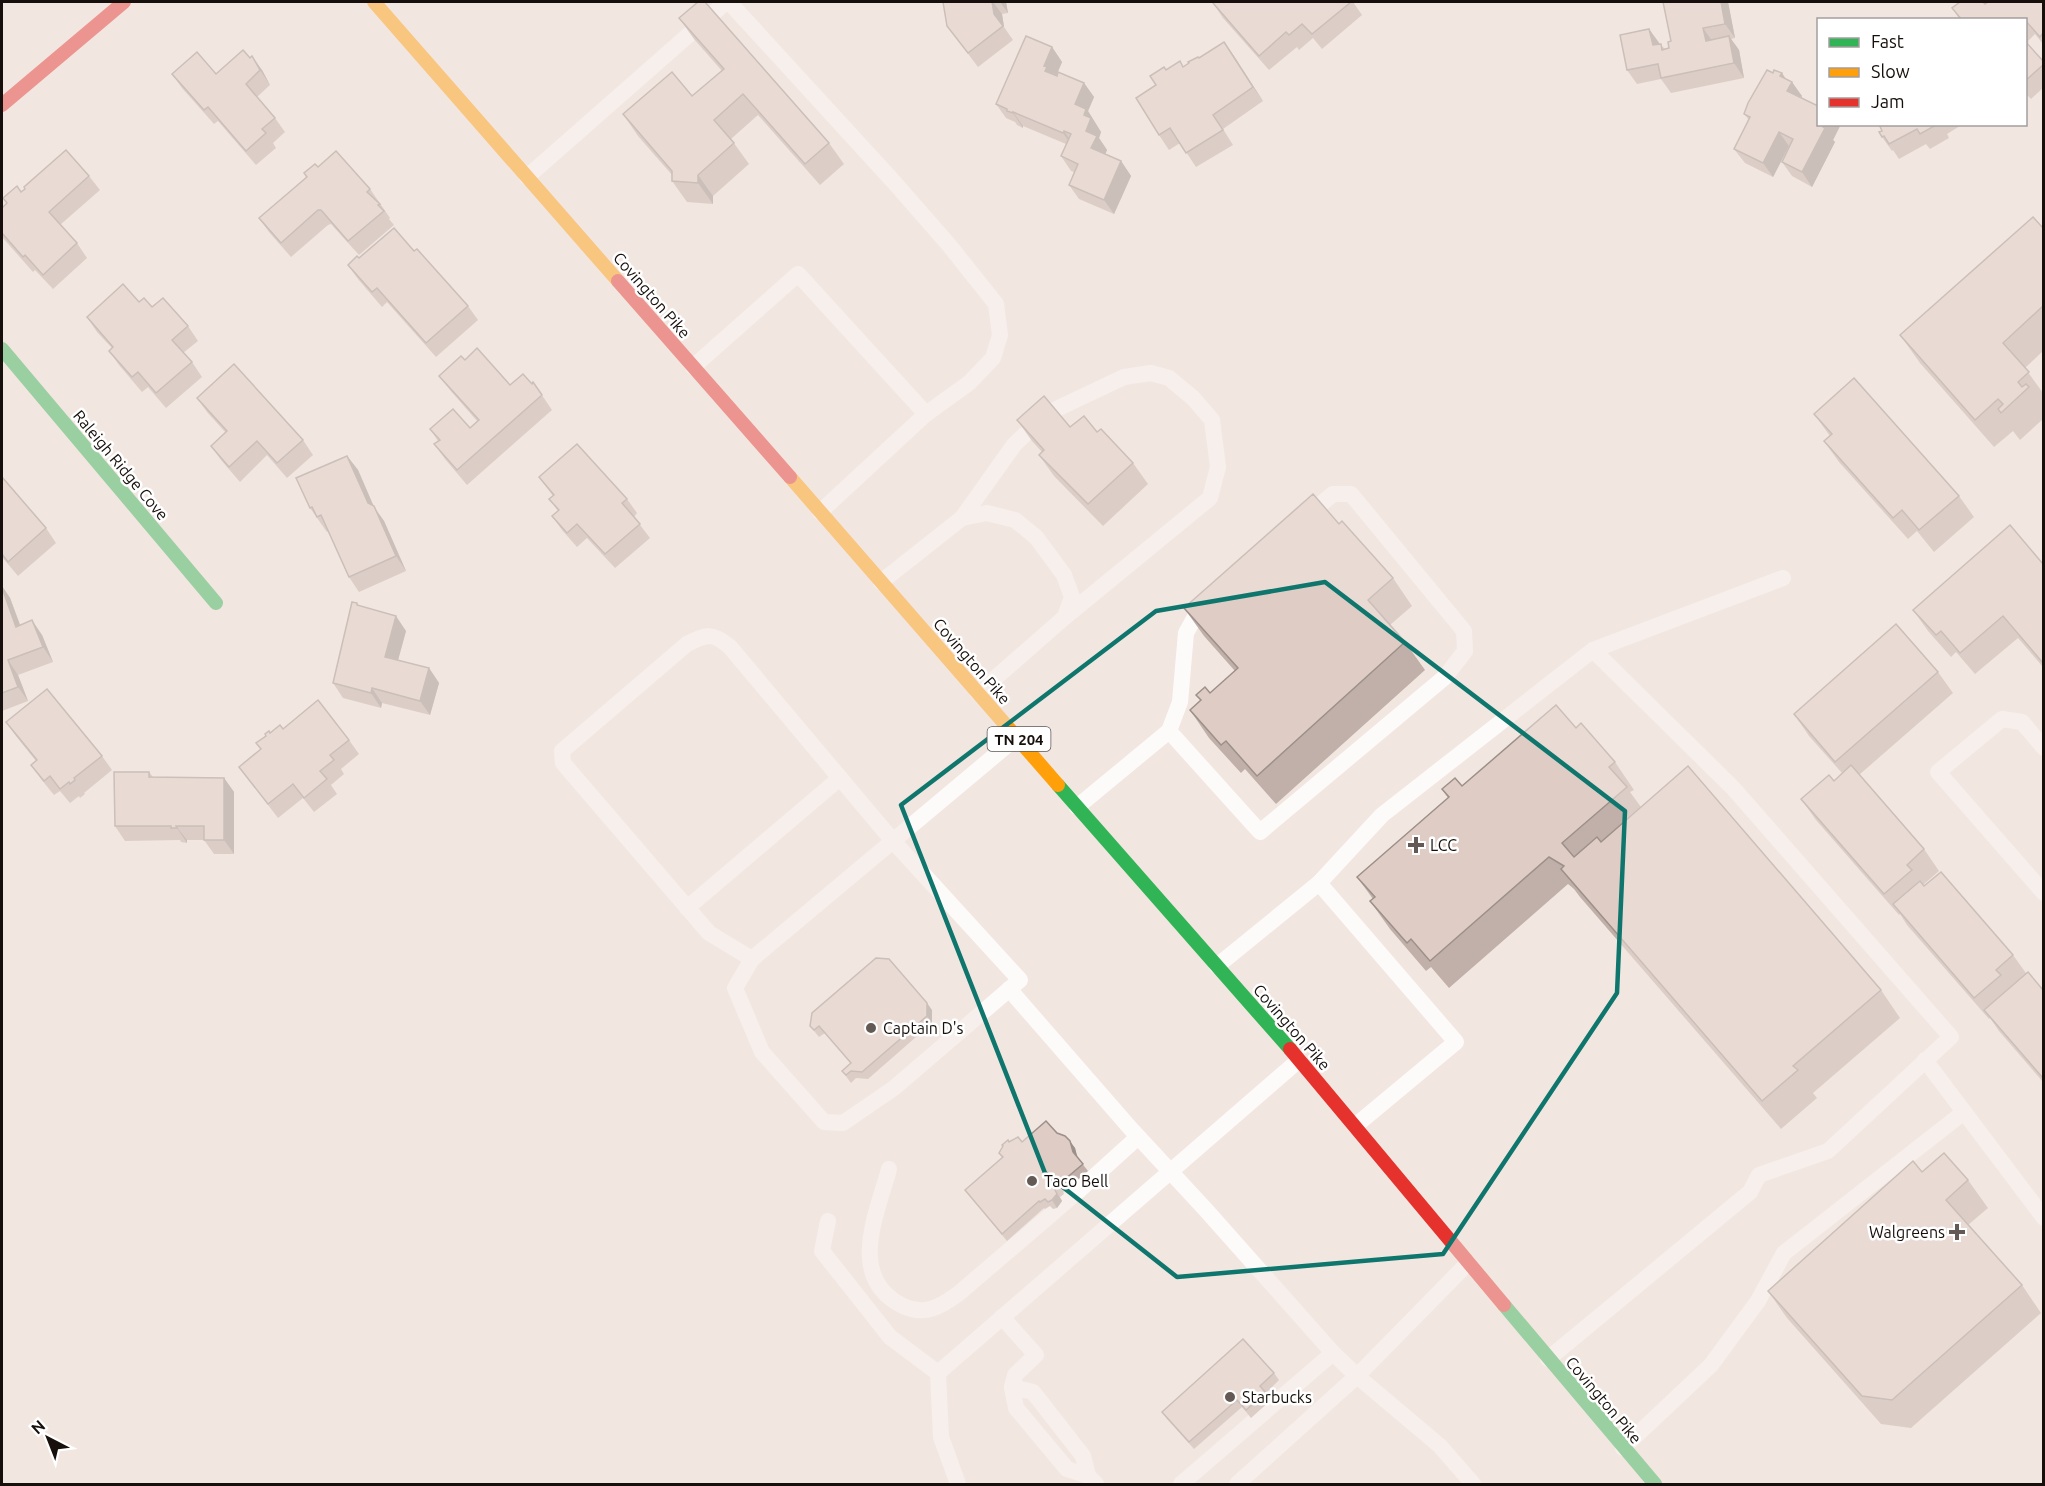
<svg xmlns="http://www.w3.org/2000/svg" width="2045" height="1486" font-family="Ubuntu,sans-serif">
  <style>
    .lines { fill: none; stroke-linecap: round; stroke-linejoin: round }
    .lane { stroke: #fdfbfa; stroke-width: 16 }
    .fast { stroke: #30b455; stroke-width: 14 }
    .slow { stroke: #ff9f0a; stroke-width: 14 }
    .jam { stroke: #e5322d; stroke-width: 14 }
    .wall { fill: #c0b0a9 }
    .shaded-wall { fill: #9c908a }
    .building { fill: #dfcdc5; stroke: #9c908a; stroke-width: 1.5 }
    .marked { fill: none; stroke: #0f766e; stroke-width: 4.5; stroke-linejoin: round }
    .poi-dot { fill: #635a56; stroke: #fff; stroke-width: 2 }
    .labels { text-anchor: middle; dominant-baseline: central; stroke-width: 5; stroke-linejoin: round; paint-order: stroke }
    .shield { fill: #fff; stroke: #5c5754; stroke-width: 1.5 }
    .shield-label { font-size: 15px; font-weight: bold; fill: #160f0b }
    .street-label { font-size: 16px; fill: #160f0b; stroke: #fff }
    .poi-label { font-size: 16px; fill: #160f0b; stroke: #fff; text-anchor: start }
  </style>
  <rect width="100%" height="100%" fill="#f2e6e0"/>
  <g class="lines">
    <g class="lane">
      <polyline points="729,2 893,181 949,245 996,304 1000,335 993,358 969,383 926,414"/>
      <polyline points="527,177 726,2"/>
      <polyline points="693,367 798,274 926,414 820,512"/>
      <polyline points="962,518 1014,445 1046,414 1124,377 1151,373 1169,378 1193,398 1212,420 1218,467 1210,498 1065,617"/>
      <polyline points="881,582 962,518 987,513 1015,520 1036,537 1064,575 1072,597 1065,617 978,693"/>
      <polyline points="1169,731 1260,832 1445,677 1465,651 1464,631 1351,494 1333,494 1304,518"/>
      <polyline points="2044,748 2022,722 2002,719 1938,772 2044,893"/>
      <polyline points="1077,807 1169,731 1180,702 1186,633 1200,608 1205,604"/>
      <polyline points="1319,883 1382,815 1593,650 1783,578"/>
      <path d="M 687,908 L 840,778 L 730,647 C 712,632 707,634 687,644 L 562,751 L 563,763 L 709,933 L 752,959 L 1017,737"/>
      <polyline points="752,959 735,988 762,1052 824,1122 843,1123 894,1088 1020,980 893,841 840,778"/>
      <polyline points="1217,966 1319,883 1456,1042 1355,1126"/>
      <polyline points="1009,989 1131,1129 1206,1210 1333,1353 1357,1376 1440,1446 1473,1484"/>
      <polyline points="1925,1060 2044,1218"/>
      <path d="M 889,1169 C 877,1214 846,1278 903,1306 C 925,1316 940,1307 958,1294 L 1075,1194 L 1138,1137"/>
      <polyline points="828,1221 822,1251 890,1337 938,1373"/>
      <polyline points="1002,1317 1036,1355 1015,1375 1012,1387 1016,1408 1067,1469 1088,1476"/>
      <polyline points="1548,1359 1750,1192 1759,1175 1828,1151 1951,1037 1733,788 1593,650"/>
      <polyline points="1012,1387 1033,1392 1083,1456 1088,1476 1096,1484"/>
      <polyline points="1623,1448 1711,1365 1758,1301 1784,1253 1964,1112"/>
      <polyline points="958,1484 941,1437 938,1373 1299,1060"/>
      <polyline points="1181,1484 1333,1353"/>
      <polyline points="1237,1484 1357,1376 1468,1263"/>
    </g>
    <g class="fast">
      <polyline points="2,349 216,603"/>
      <polyline points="1058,785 1290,1049"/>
      <polyline points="1504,1305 1655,1484"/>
    </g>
    <g class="slow">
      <polyline points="374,2 618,281"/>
      <polyline points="790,477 1058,785"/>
    </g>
    <g class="jam">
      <polyline points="2,105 124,2"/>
      <polyline points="618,281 790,477"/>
      <polyline points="1290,1049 1504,1305"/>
    </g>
  </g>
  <g class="wall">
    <polygon points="943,2 1006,2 1008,13 1002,14 1004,27 1013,40 978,67 947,26"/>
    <polygon points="1215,2 1353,2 1362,15 1322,49 1313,38 1299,50 1297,47 1269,70 1223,18 1213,3"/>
    <polygon points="1663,2 1728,2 1735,38 1731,39 1739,50 1744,78 1671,93 1661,79 1637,84 1627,70 1649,29 1660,44 1665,49 1669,48 1671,41"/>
    <polygon points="2043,2 2043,44 2035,34 2028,41 2029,42 2027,44 2043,61 2043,88 2031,99 2025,93 2025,20 1960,20 1952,8 1985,4"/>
    <polygon points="679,18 829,143 844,164 820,185 758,115 731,139 749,164 713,196 713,204 687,202 672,181 672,175 638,136 623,114 692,96 722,71 694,39"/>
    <polygon points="1224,42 1263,101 1223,129 1233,145 1196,167 1180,143 1169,150 1159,135 1156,85 1166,70 1184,67 1199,58"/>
    <polygon points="1052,47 1062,62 1056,75 1084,83 1094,97 1088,111 1101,132 1099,138 1107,150 1105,154 1121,161 1131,176 1114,214 1079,199 1069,185 1074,172 1071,171 1061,156 1066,144 1023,126 1023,128 1017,125 1015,122 1006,118 996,104"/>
    <polygon points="262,70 270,85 257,97 275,118 285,132 273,143 276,148 256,165 218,121 214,124 182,88 172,74 216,74"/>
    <polygon points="1785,78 1802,96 1801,97 1818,124 1839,124 1840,126 1833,140 1835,142 1812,187 1792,176 1782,162 1789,146 1773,177 1745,163 1734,149 1749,120 1744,114"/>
    <polygon points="1879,124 1963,124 1947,134 1949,138 1930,149 1926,144 1899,159 1893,150 1892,151 1882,137 1882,131"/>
    <polygon points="318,167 370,189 390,218 389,219 394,225 359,255 331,224 328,225 291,257 269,232 259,218 306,177 304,173"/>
    <polygon points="89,176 100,190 60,225 77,243 87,258 53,289 35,270 33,272 2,237 2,208 7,203 3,198 21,192"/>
    <polygon points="2043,228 2043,351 2025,368 2043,393 2043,404 2042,406 2043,408 2043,419 2020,440 2013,431 1994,447 1920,363 1900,335"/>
    <polygon points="414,251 468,306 478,320 436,357 387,302 382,307 358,279 348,265 359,258"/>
    <polygon points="139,302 152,307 188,326 198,341 183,353 192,362 202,377 166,408 148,387 142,392 119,365 109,351 112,348 97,332 87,317"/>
    <polygon points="439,376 510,385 532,384 533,382 552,410 467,485 445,459 434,444 438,441 430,429 470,428 477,421 450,390"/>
    <polygon points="197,398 303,440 313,455 287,478 267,455 240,482 221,460 211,446 226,433 207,412"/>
    <polygon points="1814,414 1959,496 1974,517 1934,552 1917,531 1908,539 1839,462 1824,441 1830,436"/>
    <polygon points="1017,420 1097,432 1133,463 1148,484 1103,526 1054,476 1039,455 1042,452 1032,441"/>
    <polygon points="347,456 358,470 374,507 384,521 406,571 359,592 349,577 328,531 327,532 310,508"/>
    <polygon points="2,477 46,528 56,543 18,576 2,557"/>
    <polygon points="539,477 627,499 637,513 634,517 650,538 615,568 587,538 577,547 562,530 552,516 558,511 549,499 553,496"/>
    <polygon points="1339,524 1393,578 1412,606 1390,625 1405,642 1425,670 1276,804 1245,769 1241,773 1209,738 1190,710 1201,701 1196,695 1210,693 1235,671 1204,636 1184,608"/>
    <polygon points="2043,564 2043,667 2018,638 1975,674 1956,652 1951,657 1928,631 1913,610"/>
    <polygon points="2,586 10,598 20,625 42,635 53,662 18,675 28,701 2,711"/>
    <polygon points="357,603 359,606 406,631 398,660 429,668 439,683 430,715 382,703 381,708 343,698 333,683"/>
    <polygon points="1938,672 1953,693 1859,775 1924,849 1939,871 1923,885 2013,955 2026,973 2043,990 2043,1082 1999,1031 1990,1018 1989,1019 1907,925 1900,914 1899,915 1816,820 1801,799 1834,781 1842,773 1809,736 1794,714"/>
    <polygon points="6,722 102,756 112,770 84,793 85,794 80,798 79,796 70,803 60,791 54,795 41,779 31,765 36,761 16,736"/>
    <polygon points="1576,728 1615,762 1634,790 1630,792 1641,807 1881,990 1900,1018 1813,1093 1817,1098 1781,1129 1580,897 1574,889 1568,884 1449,988 1431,967 1426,971 1390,929 1370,901 1373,899 1357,877 1448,798 1442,789 1462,786"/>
    <polygon points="270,733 349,740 359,754 341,769 344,774 331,785 337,794 314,812 303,798 278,818 239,767 261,749"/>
    <polygon points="149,772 153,777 224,778 234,792 234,854 214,854 204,840 187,840 187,843 181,842 180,840 125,841 115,826"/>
    <polygon points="932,1010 932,1023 868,1079 856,1078 851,1083 842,1071 851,1063 825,1033 819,1037 810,1026"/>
    <polygon points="1057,1133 1075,1148 1077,1157 1088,1171 1063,1192 1064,1194 1060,1197 1062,1201 1057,1208 1053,1209 1050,1206 1045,1209 1044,1208 1007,1241 965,1190 1002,1158 999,1153 1009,1142 1022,1142"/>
    <polygon points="1922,1172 1968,1180 1988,1208 1968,1225 2022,1285 2041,1313 1911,1428 1881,1424 1787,1318 1768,1291"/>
    <polygon points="1274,1373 1279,1380 1266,1393 1271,1400 1251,1418 1242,1407 1194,1449 1167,1419 1162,1412"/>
  </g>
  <g class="shaded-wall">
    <polygon points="992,2 993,2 1002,14 1004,27 994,14"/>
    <polygon points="1000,2 1006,2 1008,13"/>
    <polygon points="1721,2 1728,2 1735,38 1725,24"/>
    <polygon points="1703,28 1713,42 1706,41"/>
    <polygon points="1649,29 1659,43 1663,60 1653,45"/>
    <polygon points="1729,36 1739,50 1744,78 1734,63"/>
    <polygon points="1224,42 1234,56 1263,101 1253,87"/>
    <polygon points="1052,47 1062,62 1055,79 1045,71 1044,66"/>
    <polygon points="252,56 262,70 270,85 260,70"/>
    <polygon points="1782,73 1790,85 1792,82 1802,96 1797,105 1787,91 1780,76"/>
    <polygon points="1084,83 1094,97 1088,111 1101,132 1099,138 1107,150 1101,163 1091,148 1075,104"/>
    <polygon points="1013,112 1023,126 1023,128 1013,113"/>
    <polygon points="1824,124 1839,124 1840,126 1833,140 1835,142 1812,187 1802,172"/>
    <polygon points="1064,131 1074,145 1073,147 1063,133"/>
    <polygon points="1779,132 1789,146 1773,177 1763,163"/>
    <polygon points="1121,161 1131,176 1114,214 1104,200"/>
    <polygon points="698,175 713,196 713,204 698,183"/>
    <polygon points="347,456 358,470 374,507 384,521 406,571 396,556 368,503"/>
    <polygon points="2,586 10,598 26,641 16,627"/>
    <polygon points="396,616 406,631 395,671 385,657"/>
    <polygon points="32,620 42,635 53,662 43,647"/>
    <polygon points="8,660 18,675 28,701 18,687"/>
    <polygon points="429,668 439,683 430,715 420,701"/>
    <polygon points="372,688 382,703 381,708 371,693"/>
    <polygon points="224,778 234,792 234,854 224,840"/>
    <polygon points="176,826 187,840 187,843 177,828"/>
    <polygon points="927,1003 932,1010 932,1023 927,1016"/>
    <polygon points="1070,1141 1075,1148 1078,1159 1073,1152"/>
    <polygon points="1055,1190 1062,1201 1057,1208 1052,1200"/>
  </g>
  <g class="building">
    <polygon points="698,2 705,2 829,143 805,164 743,94 714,120 734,143 698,175 698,183 672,181 672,171 623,114 672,72 692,96 724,69 679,18"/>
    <polygon points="943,2 992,2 994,14 1003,26 968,53 947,26"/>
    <polygon points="1215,2 1351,2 1312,34 1302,24 1289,35 1286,32 1259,56 1213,3"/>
    <polygon points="1663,2 1721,2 1725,24 1703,28 1706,41 1729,36 1734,63 1661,78 1658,64 1627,70 1620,35 1649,29 1653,45 1661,44 1662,50 1669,48 1668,42 1671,41"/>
    <polygon points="1960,2 1983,2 1985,4 1988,2 2043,2 2043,33 2040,37 2025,20 1962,20 1952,8"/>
    <polygon points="1026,36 1052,47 1044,66 1047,67 1045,71 1057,76 1058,72 1084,83 1075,104 1086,109 1084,115 1091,118 1086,131 1097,136 1091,148 1121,161 1104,200 1069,185 1078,164 1061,156 1071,134 1064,131 1063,133 1013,112 1013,113 1007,111 1007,109 996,104"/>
    <polygon points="2025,41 2043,61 2043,65 2025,81"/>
    <polygon points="1224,42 1253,87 1213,115 1223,130 1186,153 1170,128 1159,135 1136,98 1156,85 1150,76 1164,67 1166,70 1180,61 1183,67 1189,63 1188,62 1198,57 1199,58"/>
    <polygon points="243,50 250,58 252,56 260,70 246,84 275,118 262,129 266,133 246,151 208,107 204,110 172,74 197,52 216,74"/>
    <polygon points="1767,70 1773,73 1774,70 1782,73 1780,76 1792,82 1787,91 1818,106 1818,124 1824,124 1823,127 1825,128 1802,172 1782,162 1793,139 1779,132 1763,163 1734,149 1750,117 1744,114 1748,103"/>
    <polygon points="1879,124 1938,124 1920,134 1917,129 1889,144 1884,136 1882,137 1879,132 1882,131"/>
    <polygon points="66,150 89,176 49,212 77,243 43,275 25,255 23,257 2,233 2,208 7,203 3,198 17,186 21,192 25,189 24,187"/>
    <polygon points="336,151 370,189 367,192 380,204 378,205 384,211 348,241 321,210 318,210 281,243 259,218 307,177 304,173 315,164 318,167"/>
    <polygon points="2033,217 2043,228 2043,306 2003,343 2029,372 2018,382 2022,387 2026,384 2029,387 2001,413 1998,409 2003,404 1998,399 1975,420 1900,335"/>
    <polygon points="394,228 414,251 417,249 468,306 426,343 377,288 372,292 348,265 357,256 359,258"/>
    <polygon points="123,284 139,302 144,298 152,307 163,298 188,326 172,340 192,362 156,393 138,372 132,377 109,351 113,347 87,317"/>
    <polygon points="477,348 510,385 523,374 532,384 533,382 542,395 457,470 434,444 440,440 430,429 453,409 470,428 479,420 439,376 461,356 465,360"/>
    <polygon points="234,364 303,440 277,463 257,441 229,467 211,446 227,431 197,398"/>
    <polygon points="1854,378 1959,496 1919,530 1902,510 1893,518 1824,441 1832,434 1814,414"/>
    <polygon points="1044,396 1070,427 1084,416 1097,432 1101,429 1133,463 1088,504 1039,455 1044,450 1017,420"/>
    <polygon points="577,444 627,499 622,503 640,524 605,554 577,524 567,533 552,516 559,510 549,499 554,495 539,477"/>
    <polygon points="347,456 368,503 374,506 396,556 349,577 321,515 317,517 312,507 310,508 296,478"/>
    <polygon points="2,477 46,528 8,562 2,554"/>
    <polygon points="1313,494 1339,524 1342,521 1393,578 1368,600 1405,642 1257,776 1226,741 1221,745 1190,710 1201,700 1196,695 1205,687 1210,693 1238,668 1184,608"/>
    <polygon points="2010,525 2043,564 2043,663 2003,616 1960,653 1941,631 1936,635 1913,610"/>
    <polygon points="2,588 16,627 32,620 43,647 8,660 18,687 2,693"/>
    <polygon points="352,602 357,603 357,605 396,616 385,657 429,668 420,701 372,688 371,693 333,683"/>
    <polygon points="1896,624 1938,672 1835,762 1794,714"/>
    <polygon points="47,689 102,756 74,778 75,780 70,784 69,782 60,789 50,776 44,781 31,765 37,760 6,722"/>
    <polygon points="318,700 349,740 330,755 334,760 320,771 327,779 304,798 293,784 268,804 239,767 261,749 256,743 266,736 265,734 269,731 270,733 280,725 283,729"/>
    <polygon points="1556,705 1576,728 1581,723 1615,762 1609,767 1627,787 1562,843 1574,857 1597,837 1601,842 1688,766 1881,990 1793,1066 1798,1070 1762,1101 1561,869 1564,866 1549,857 1430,961 1411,939 1407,943 1370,901 1375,897 1357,877 1449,797 1442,789 1455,778 1462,786"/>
    <polygon points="1851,765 1924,849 1907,865 1912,870 1884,894 1801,799 1829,775 1834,781"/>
    <polygon points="114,772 149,772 149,777 224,778 224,840 204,840 204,826 176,826 177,828 171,828 171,826 115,826"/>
    <polygon points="1941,872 2013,955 1996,970 2001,975 1974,998 1893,904 1920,881 1924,886"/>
    <polygon points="876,958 889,959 927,1003 927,1016 862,1072 851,1071 846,1075 842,1071 851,1063 819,1026 814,1030 810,1026 812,1013"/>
    <polygon points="2028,972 2043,990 2043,1078 1984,1010"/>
    <polygon points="1046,1121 1057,1133 1065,1136 1070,1141 1073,1152 1083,1164 1058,1185 1059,1186 1055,1190 1057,1194 1052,1200 1048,1202 1045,1199 1040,1202 1039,1201 1002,1234 965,1190 1003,1157 999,1153 1003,1146 1002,1145 1008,1140 1009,1142 1018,1137 1022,1142"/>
    <polygon points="1944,1153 1968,1180 1946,1200 2022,1285 1892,1400 1862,1396 1768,1291 1913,1161 1922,1172"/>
    <polygon points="1243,1339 1274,1373 1260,1386 1266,1393 1246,1410 1237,1400 1189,1442 1162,1412"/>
  </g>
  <path d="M0 0H2045V1486H0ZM 1325,582 L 1625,811 L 1617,993 L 1443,1254 L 1177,1277 L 1045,1173 L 901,805 L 1156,611 Z" fill="#f2e6e0" fill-opacity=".55" fill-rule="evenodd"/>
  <path class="marked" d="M 1325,582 L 1625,811 L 1617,993 L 1443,1254 L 1177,1277 L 1045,1173 L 901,805 L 1156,611 Z"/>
  <g class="poi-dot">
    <path d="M1413 836h6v6h6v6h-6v6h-6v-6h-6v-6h6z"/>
    <circle cx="871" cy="1028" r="6"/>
    <circle cx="1032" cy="1181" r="6"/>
    <path d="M1954 1223h6v6h6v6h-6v6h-6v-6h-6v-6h6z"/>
    <circle cx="1230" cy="1397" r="6"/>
  </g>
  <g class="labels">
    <rect class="shield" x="987.5" y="727" width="63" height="24" rx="4.5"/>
    <g class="shield-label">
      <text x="1019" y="739">TN 204</text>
    </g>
    <g class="street-label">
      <text transform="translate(652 295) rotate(49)">Covington Pike</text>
      <text transform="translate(121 465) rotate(50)">Raleigh Ridge Cove</text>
      <text transform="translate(972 661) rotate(49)">Covington Pike</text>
      <text transform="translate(1292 1027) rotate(49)">Covington Pike</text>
      <text transform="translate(1604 1400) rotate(50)">Covington Pike</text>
    </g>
    <g class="poi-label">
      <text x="1430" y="845">LCC</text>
      <text x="883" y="1028">Captain D's</text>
      <text x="1044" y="1181">Taco Bell</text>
      <text x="1945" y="1232" text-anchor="end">Walgreens</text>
      <text x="1242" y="1397">Starbucks</text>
    </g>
  </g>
  <rect width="2045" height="1486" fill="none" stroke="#160f0b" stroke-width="6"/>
  <rect x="1817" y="18" width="210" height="108" fill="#ffffff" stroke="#a29f9d" stroke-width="1.5"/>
  <rect x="1829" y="38" width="30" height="9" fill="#30b455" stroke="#a29f9d" stroke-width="1.5"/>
  <text x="1871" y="48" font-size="18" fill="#160f0b">Fast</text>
  <rect x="1829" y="68" width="30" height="9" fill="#ff9f0a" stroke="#a29f9d" stroke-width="1.5"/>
  <text x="1871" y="78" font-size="18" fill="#160f0b">Slow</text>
  <rect x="1829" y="98" width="30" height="9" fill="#e5322d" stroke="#a29f9d" stroke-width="1.5"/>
  <text x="1871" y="108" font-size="18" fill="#160f0b">Jam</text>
  <g transform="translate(48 1438) rotate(318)" stroke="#ffffff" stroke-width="4.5" paint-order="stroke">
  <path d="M0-4.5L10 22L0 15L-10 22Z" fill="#160f0b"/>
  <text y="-9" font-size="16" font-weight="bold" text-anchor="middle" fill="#160f0b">N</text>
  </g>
</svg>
